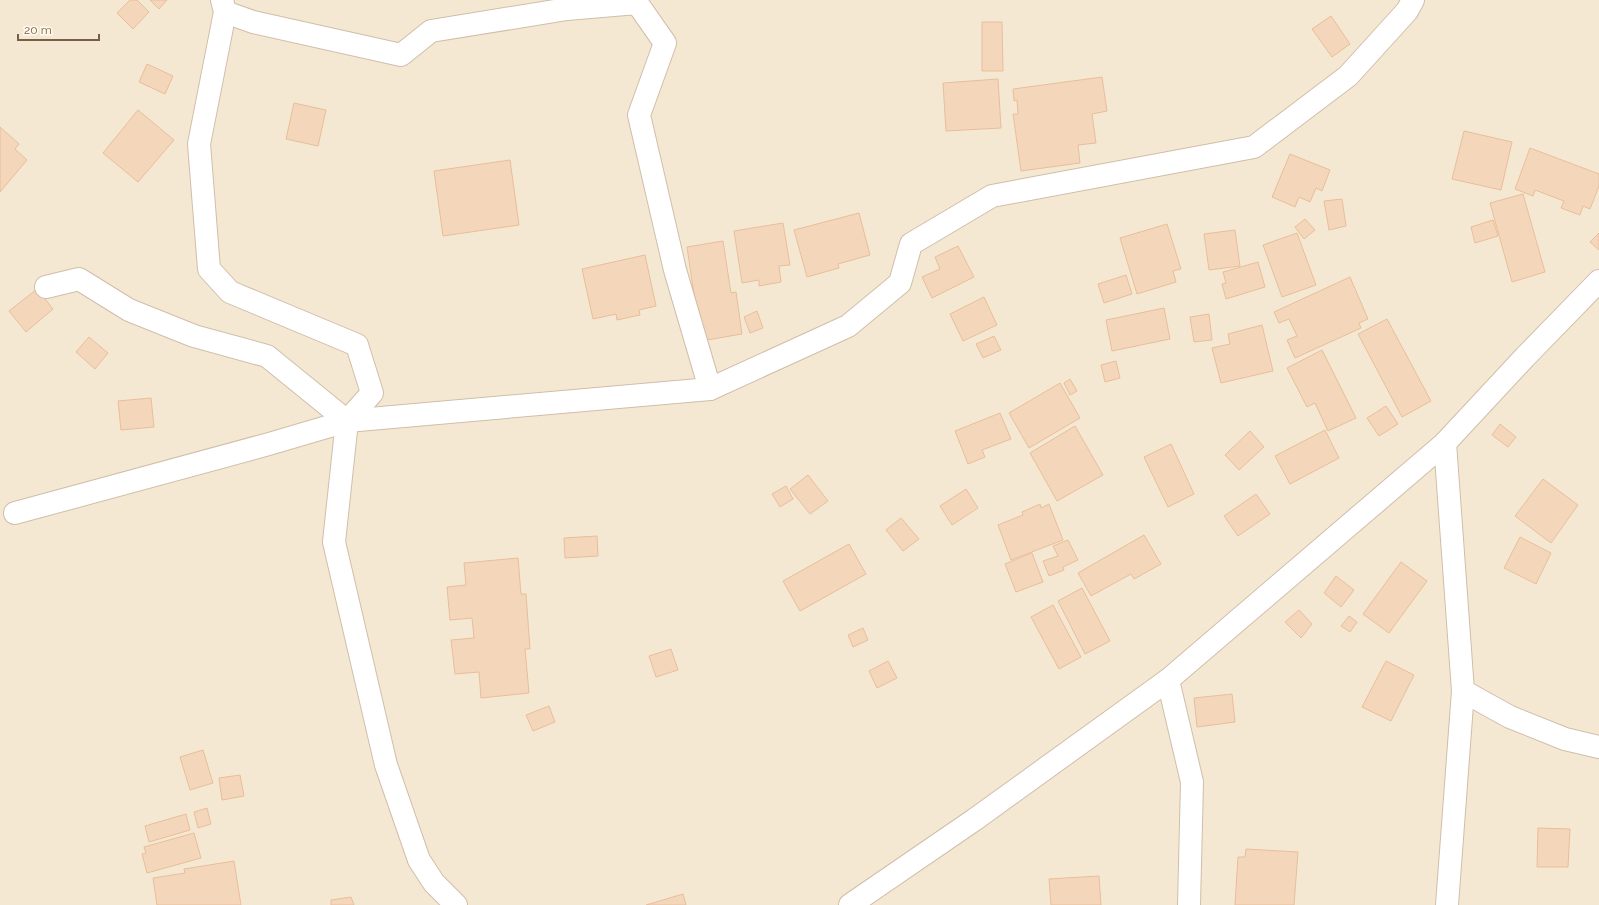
<svg xmlns="http://www.w3.org/2000/svg" width="1599" height="905" font-family="Raleway,sans-serif">
  <style>
    .residential { fill: #f5e8d2 }
    .building { fill: #f4d7bb; stroke: #e8be9a }
    .lines { fill: none; stroke-linecap: round; stroke-linejoin: round }
    .minor-casing { stroke: #d0beaa; stroke-width: 24 }
    .minor { stroke: #fff; stroke-width: 22 }
  </style>
  <rect width="100%" height="100%" fill="#fdf6e4"/>
  <rect class="residential" x="0" y="0" width="1599" height="905"/>
  <g class="building">
    <polygon points="130,0 137,0 149,12 133,29 117,13"/>
    <polygon points="150,0 167,0 159,9"/>
    <polygon points="1331,16 1350,44 1332,57 1312,29"/>
    <polygon points="982,22 1002,22 1003,71 982,71"/>
    <polygon points="147,64 173,76 165,94 139,82"/>
    <polygon points="1102,77 1107,111 1092,114 1096,143 1078,145 1080,163 1021,171 1013,114 1018,114 1017,100 1014,101 1013,89"/>
    <polygon points="998,79 1001,128 946,131 943,83"/>
    <polygon points="294,103 326,110 318,146 286,139"/>
    <polygon points="138,110 174,140 138,182 103,153"/>
    <polygon points="0,127 19,144 15,149 27,160 0,192"/>
    <polygon points="1464,131 1512,142 1501,190 1452,179"/>
    <polygon points="1530,148 1599,174 1599,186 1590,209 1583,206 1580,215 1561,208 1564,201 1535,190 1533,196 1515,189"/>
    <polygon points="1290,154 1330,170 1322,191 1316,188 1310,202 1299,197 1295,207 1272,197"/>
    <polygon points="510,160 519,225 443,236 434,171"/>
    <polygon points="1523,194 1545,272 1512,282 1490,203"/>
    <polygon points="1342,199 1346,226 1329,230 1324,201"/>
    <polygon points="859,213 870,255 838,264 839,268 807,277 794,230"/>
    <polygon points="1305,219 1315,230 1304,239 1295,227"/>
    <polygon points="1493,220 1498,236 1475,243 1471,227"/>
    <polygon points="783,223 790,265 779,266 781,282 759,286 759,280 742,283 734,231"/>
    <polygon points="1167,224 1181,269 1173,271 1176,282 1137,294 1120,238"/>
    <polygon points="1235,230 1240,266 1209,270 1204,234"/>
    <polygon points="1297,233 1316,285 1282,297 1263,245"/>
    <polygon points="1599,233 1599,250 1590,242"/>
    <polygon points="723,241 731,293 736,292 742,334 701,341 687,247"/>
    <polygon points="958,246 974,277 932,298 922,277 940,269 935,257"/>
    <polygon points="645,255 656,306 639,310 640,315 617,320 616,314 593,319 582,269"/>
    <polygon points="1258,262 1265,287 1226,299 1222,284 1226,283 1223,272"/>
    <polygon points="1126,275 1132,294 1104,303 1098,284"/>
    <polygon points="1350,277 1368,319 1359,323 1361,328 1295,358 1287,340 1297,336 1289,319 1279,323 1274,312"/>
    <polygon points="37,289 53,309 26,332 9,311"/>
    <polygon points="984,297 997,325 963,341 950,314"/>
    <polygon points="1164,308 1170,339 1112,351 1106,320"/>
    <polygon points="757,311 763,328 750,333 744,317"/>
    <polygon points="1209,314 1212,340 1194,342 1190,317"/>
    <polygon points="1387,319 1431,401 1402,417 1358,334"/>
    <polygon points="1262,325 1273,371 1221,383 1212,348 1230,344 1228,334"/>
    <polygon points="994,336 1001,350 983,358 976,344"/>
    <polygon points="89,337 108,353 95,369 76,352"/>
    <polygon points="1322,350 1356,418 1328,431 1315,403 1307,407 1287,368"/>
    <polygon points="1116,361 1120,378 1105,382 1101,365"/>
    <polygon points="1070,379 1077,391 1070,395 1064,383"/>
    <polygon points="1060,383 1080,418 1029,448 1009,413"/>
    <polygon points="151,398 154,427 121,430 118,401"/>
    <polygon points="1386,406 1398,424 1379,436 1367,418"/>
    <polygon points="1000,413 1011,439 982,450 985,457 968,464 955,431"/>
    <polygon points="1500,424 1516,437 1508,447 1492,435"/>
    <polygon points="1075,426 1103,475 1057,501 1030,453"/>
    <polygon points="1325,430 1339,458 1290,484 1275,456"/>
    <polygon points="1250,431 1264,447 1239,470 1225,455"/>
    <polygon points="1171,444 1194,494 1168,507 1144,457"/>
    <polygon points="808,475 828,501 810,514 790,489"/>
    <polygon points="1543,479 1578,505 1551,543 1515,516"/>
    <polygon points="786,486 793,499 780,507 772,494"/>
    <polygon points="966,489 978,508 952,525 940,506"/>
    <polygon points="1256,494 1270,514 1238,536 1224,516"/>
    <polygon points="1040,504 1041,508 1049,504 1063,540 1011,560 998,525 1023,515 1022,512"/>
    <polygon points="901,518 919,539 903,551 886,530"/>
    <polygon points="1144,535 1161,564 1134,579 1131,574 1091,596 1078,573"/>
    <polygon points="597,536 598,556 565,558 564,538"/>
    <polygon points="1520,537 1551,553 1536,584 1504,568"/>
    <polygon points="1068,540 1078,560 1063,567 1064,570 1049,576 1043,561 1058,556 1053,546"/>
    <polygon points="849,544 866,574 800,611 783,581"/>
    <polygon points="1032,553 1043,582 1016,592 1005,564"/>
    <polygon points="518,558 521,594 526,594 530,649 525,649 529,693 481,698 479,672 455,674 451,640 474,638 472,618 450,620 447,587 466,585 464,563"/>
    <polygon points="1401,562 1427,581 1389,633 1363,614"/>
    <polygon points="1336,576 1354,590 1341,607 1324,593"/>
    <polygon points="1082,588 1110,641 1085,654 1058,601"/>
    <polygon points="1053,605 1081,657 1059,669 1031,617"/>
    <polygon points="1299,610 1312,624 1301,638 1285,622"/>
    <polygon points="1349,616 1357,622 1350,632 1341,626"/>
    <polygon points="863,628 868,640 853,647 848,635"/>
    <polygon points="671,649 678,670 656,677 649,656"/>
    <polygon points="888,661 897,678 877,688 869,671"/>
    <polygon points="1386,661 1414,675 1391,721 1362,707"/>
    <polygon points="1232,694 1235,722 1197,727 1194,698"/>
    <polygon points="549,706 555,722 533,731 526,715"/>
    <polygon points="203,750 213,783 190,790 180,757"/>
    <polygon points="240,775 244,796 222,800 219,778"/>
    <polygon points="207,808 211,824 198,828 194,812"/>
    <polygon points="186,814 190,830 149,842 145,826"/>
    <polygon points="1538,828 1570,829 1568,867 1537,867"/>
    <polygon points="194,833 201,858 147,873 142,854 146,853 144,847"/>
    <polygon points="1246,849 1298,852 1294,905 1235,905 1238,857 1245,857"/>
    <polygon points="234,861 241,905 157,905 153,878 185,873 184,869"/>
    <polygon points="1099,876 1101,905 1051,905 1049,879"/>
    <polygon points="683,894 686,905 646,905"/>
    <polygon points="351,897 354,905 331,905 331,900"/>
  </g>
  <g class="lines">
    <defs>
      <g id="minor">
        <polyline points="222,0 225,12 199,144 209,269 230,292 357,345 372,393 347,421 334,542 386,765 419,860 434,883 456,905"/>
        <polyline points="225,12 253,22 401,55 431,31 567,9 637,3 665,43 639,115 675,270 710,389"/>
        <polyline points="46,287 79,279 129,310 194,336 267,356 347,421"/>
        <polyline points="1445,443 1463,691 1447,905"/>
        <polyline points="15,513 269,444 347,421 710,389 848,326 900,283 911,244 992,196 1254,147 1348,76 1407,11 1413,0"/>
        <polyline points="1168,680 1192,782 1189,905"/>
        <polyline points="1463,691 1510,717 1565,739 1599,747"/>
        <polyline points="850,905 974,820 1168,680 1445,443 1525,357 1599,281"/>
      </g>
    </defs>
    <use href="#minor" class="minor-casing"/>
    <use href="#minor" class="minor"/>
  </g>
  <path d="M18 34v6h81v-6" fill="none" stroke="#785d48" stroke-width="2"/>
  <text x="24" y="34" font-size="12" fill="#785d48" stroke="#fff9ec" stroke-width="3" paint-order="stroke">20 m</text>
</svg>
